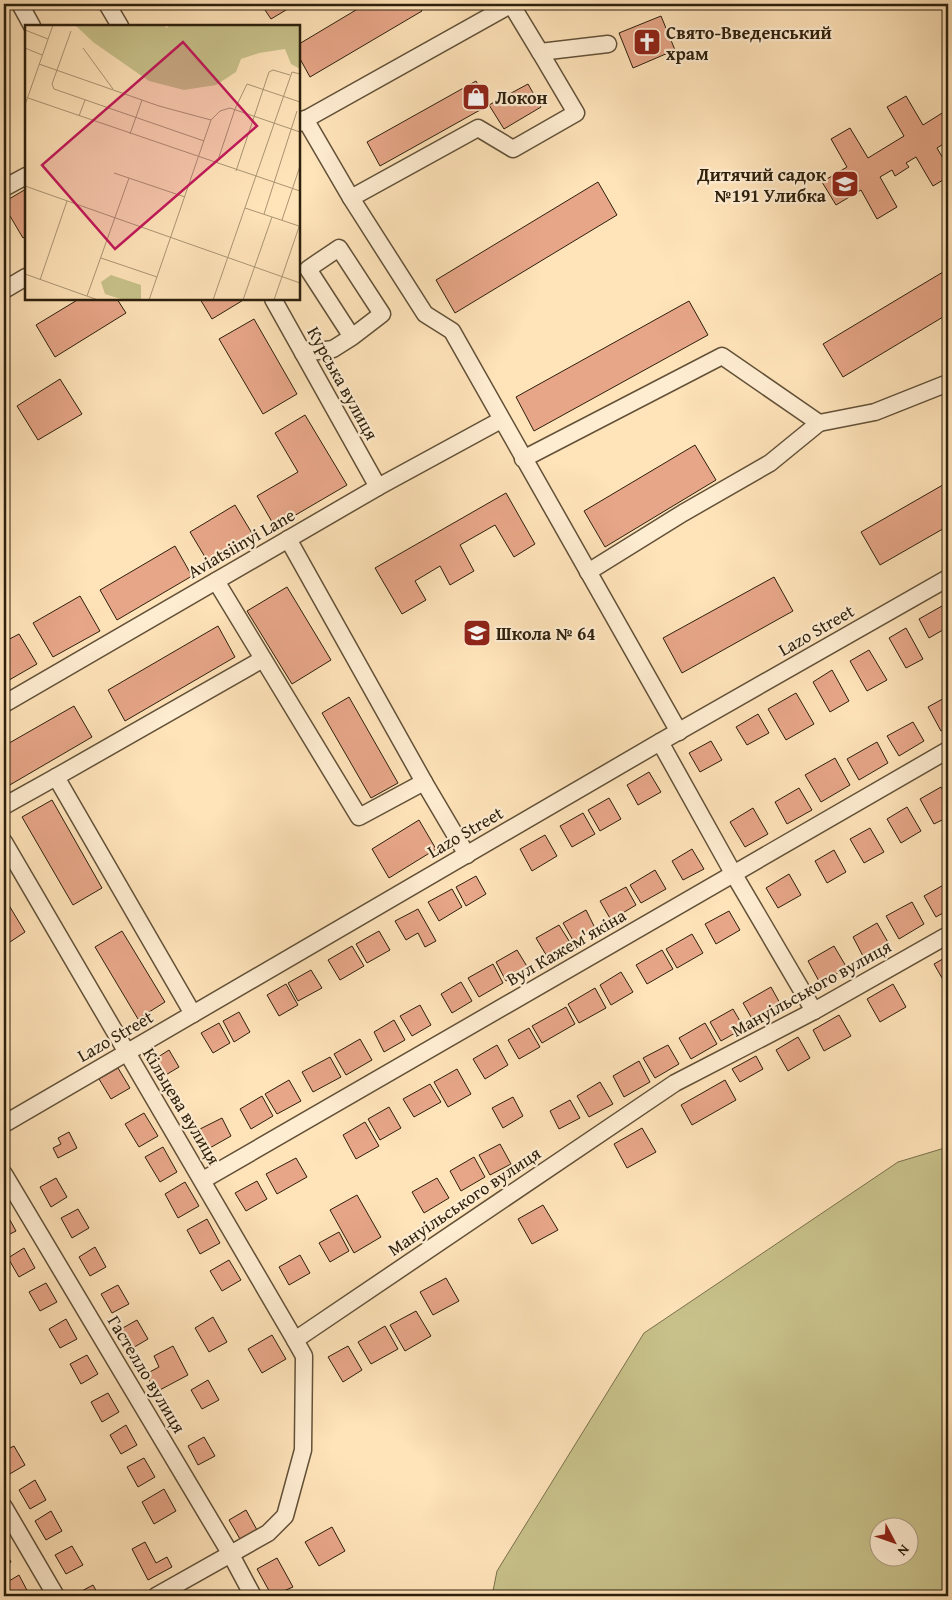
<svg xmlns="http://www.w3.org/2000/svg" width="952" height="1600" font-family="'Gentium Book Plus',serif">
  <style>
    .green { fill: #c8c18a; stroke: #7a704c; fill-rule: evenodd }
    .building { fill: #e7a688; stroke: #2d200d }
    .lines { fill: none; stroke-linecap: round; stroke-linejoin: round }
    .minor-casing { stroke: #625138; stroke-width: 19 }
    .minor { stroke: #ffedd2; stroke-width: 16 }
    .labels { text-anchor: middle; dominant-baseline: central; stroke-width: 4.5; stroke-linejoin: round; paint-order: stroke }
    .poi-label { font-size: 18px; font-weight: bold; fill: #2d200d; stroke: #ffedd2; text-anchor: start }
    .street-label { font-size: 18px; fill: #2d200d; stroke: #ffedd2 }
    .inset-road { fill: none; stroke: #ab9574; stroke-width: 1 }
    .view { fill: #c2185b; fill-opacity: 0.15; stroke: #c2185b; stroke-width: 2.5 }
    .inset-edge { fill: none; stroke: #2d200d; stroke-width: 2.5 }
  </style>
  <rect width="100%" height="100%" fill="#ffe3b9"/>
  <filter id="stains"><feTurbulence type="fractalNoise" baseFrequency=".004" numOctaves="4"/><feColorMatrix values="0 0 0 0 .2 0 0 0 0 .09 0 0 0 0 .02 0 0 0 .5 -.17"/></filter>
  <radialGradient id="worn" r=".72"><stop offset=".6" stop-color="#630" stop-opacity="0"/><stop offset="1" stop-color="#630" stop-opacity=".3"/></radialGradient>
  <path class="green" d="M 948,1147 L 948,1596 L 492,1596 L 497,1571 L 644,1333 L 898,1162 ZM 880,1528 L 910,1528 L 910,1558 L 880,1558 Z"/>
  <g class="building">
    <polygon points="261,4 296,4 271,19"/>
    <polygon points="366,4 417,4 422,11 310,77 299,57 299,44"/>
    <polygon points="661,16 675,50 633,68 619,33"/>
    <polygon points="476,81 489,105 380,166 367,142"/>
    <polygon points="528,84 541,107 504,129 489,105"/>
    <polygon points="906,96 923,125 947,110 948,112 948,141 937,148 948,167 948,177 933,186 916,157 906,163 909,167 895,176 892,170 880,177 897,207 877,219 861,190 836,205 822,182 847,167 831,139 850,128 868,158 904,136 887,107"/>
    <polygon points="598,182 617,215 455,313 436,280"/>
    <polygon points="26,189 26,236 23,238 4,206 4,202"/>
    <polygon points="948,269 948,314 843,377 823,344"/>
    <polygon points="79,299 117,299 126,313 55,357 36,325"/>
    <polygon points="200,299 245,299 212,319"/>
    <polygon points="689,301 708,335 534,431 516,397"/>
    <polygon points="254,319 297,394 263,414 219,339"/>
    <polygon points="60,379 82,414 38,440 17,406"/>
    <polygon points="305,415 347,485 275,527 257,496 298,472 275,433"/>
    <polygon points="695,445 716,480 605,547 584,511"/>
    <polygon points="948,482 948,526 880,565 861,532"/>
    <polygon points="506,493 535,544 514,557 495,525 460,545 474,571 450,585 440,566 415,581 426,600 402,614 375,568"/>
    <polygon points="235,505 256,540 211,567 190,532"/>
    <polygon points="175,546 192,576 117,620 100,590"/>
    <polygon points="774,577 793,611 682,673 663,638"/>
    <polygon points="287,587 331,660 292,684 247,611"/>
    <polygon points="80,596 100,631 53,657 33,623"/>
    <polygon points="942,606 948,617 948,627 929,638 919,619"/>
    <polygon points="218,626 235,657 125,721 108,690"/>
    <polygon points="906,628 923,659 906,668 889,638"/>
    <polygon points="19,634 37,664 4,683 4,642"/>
    <polygon points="869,650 887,680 867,691 850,661"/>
    <polygon points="832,670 849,701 830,712 813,682"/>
    <polygon points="796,693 814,724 786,740 768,709"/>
    <polygon points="948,696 948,727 941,731 928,707"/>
    <polygon points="349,697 398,783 371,798 322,713"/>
    <polygon points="74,706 92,737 8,786 4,778 4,746"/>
    <polygon points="758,714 769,733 747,745 736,727"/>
    <polygon points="913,722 924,741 899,756 887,736"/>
    <polygon points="711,741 722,760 700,772 689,753"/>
    <polygon points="877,742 888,763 859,780 847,759"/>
    <polygon points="835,758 850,785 821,802 805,775"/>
    <polygon points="649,772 661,792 638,805 627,785"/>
    <polygon points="941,787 948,799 948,817 934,824 920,799"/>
    <polygon points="799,788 812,810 787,824 775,802"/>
    <polygon points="609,798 621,819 600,831 588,810"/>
    <polygon points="52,800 102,888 73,905 22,817"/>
    <polygon points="907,807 921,831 901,843 887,819"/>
    <polygon points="753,808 768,834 745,847 730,822"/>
    <polygon points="583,813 595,834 572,847 560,826"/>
    <polygon points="419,820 436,849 389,878 372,849"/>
    <polygon points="870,828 884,852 864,863 850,839"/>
    <polygon points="545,835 557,856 532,871 520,849"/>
    <polygon points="692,849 704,869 683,880 672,861"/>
    <polygon points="834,850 846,872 827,883 815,861"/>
    <polygon points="655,870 666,889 641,903 630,885"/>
    <polygon points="789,874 801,895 778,908 766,888"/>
    <polygon points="476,876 486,894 466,906 456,887"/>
    <polygon points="947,883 948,910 936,917 924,896"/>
    <polygon points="626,887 636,905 611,920 600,901"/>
    <polygon points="452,889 462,907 439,921 428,902"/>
    <polygon points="4,897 25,932 4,946"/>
    <polygon points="912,902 924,924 899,939 886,916"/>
    <polygon points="418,909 436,941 425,947 418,933 406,940 395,921"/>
    <polygon points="586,910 596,930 574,942 563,923"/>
    <polygon points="729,911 740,930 716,944 705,924"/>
    <polygon points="877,923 889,944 864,958 853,937"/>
    <polygon points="559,925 571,944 548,958 536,938"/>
    <polygon points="122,931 165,1002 138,1019 95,947"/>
    <polygon points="379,931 390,950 367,963 356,944"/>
    <polygon points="692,934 703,953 677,968 666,949"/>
    <polygon points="352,946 364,966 340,980 328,960"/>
    <polygon points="834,946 847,968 820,983 808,961"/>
    <polygon points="517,950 528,968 506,981 496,962"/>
    <polygon points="662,950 673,969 647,984 636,965"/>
    <polygon points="948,956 948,984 946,985 934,964"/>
    <polygon points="493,964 503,983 479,997 468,978"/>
    <polygon points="311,970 322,988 298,1001 288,983"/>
    <polygon points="621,972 633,992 611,1005 600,985"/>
    <polygon points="461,982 472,1001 452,1013 441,994"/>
    <polygon points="286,984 298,1005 279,1016 267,995"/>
    <polygon points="893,984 906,1007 880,1022 867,999"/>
    <polygon points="771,987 782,1007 754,1022 743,1003"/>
    <polygon points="595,988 606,1008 579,1023 568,1004"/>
    <polygon points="420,1005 431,1025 412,1036 400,1016"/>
    <polygon points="566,1007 575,1024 542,1043 532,1026"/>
    <polygon points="733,1009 744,1028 721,1041 710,1022"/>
    <polygon points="239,1012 250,1032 234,1042 223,1021"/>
    <polygon points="839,1015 851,1036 824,1051 813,1030"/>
    <polygon points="394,1020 405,1040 384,1052 374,1032"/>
    <polygon points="219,1023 230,1043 213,1053 201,1033"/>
    <polygon points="705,1023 717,1044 691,1059 679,1038"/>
    <polygon points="529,1028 540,1047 519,1059 508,1040"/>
    <polygon points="798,1037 810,1058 788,1071 776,1050"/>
    <polygon points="360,1039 372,1060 346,1075 334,1054"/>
    <polygon points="497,1045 508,1065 485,1079 473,1059"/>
    <polygon points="668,1045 679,1064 655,1078 643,1058"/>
    <polygon points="169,1050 179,1067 164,1076 155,1059"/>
    <polygon points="756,1056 763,1069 740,1082 732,1069"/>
    <polygon points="330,1057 341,1077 313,1092 302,1072"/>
    <polygon points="639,1061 650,1082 624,1097 613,1076"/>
    <polygon points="118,1068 130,1088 111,1099 99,1079"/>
    <polygon points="457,1069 471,1094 448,1107 434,1082"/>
    <polygon points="289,1080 301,1101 277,1114 265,1094"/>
    <polygon points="725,1080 736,1100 692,1125 681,1105"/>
    <polygon points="600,1082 613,1104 589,1117 577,1096"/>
    <polygon points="430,1084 441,1102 414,1117 403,1099"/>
    <polygon points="262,1096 273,1116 251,1129 240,1109"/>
    <polygon points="513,1097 523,1116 503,1128 492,1108"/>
    <polygon points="570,1100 580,1118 559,1129 550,1111"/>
    <polygon points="389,1107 401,1128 380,1140 368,1119"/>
    <polygon points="144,1113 158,1136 139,1147 125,1124"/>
    <polygon points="222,1118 231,1136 208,1149 198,1130"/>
    <polygon points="365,1122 379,1146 356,1159 343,1135"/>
    <polygon points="642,1128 656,1152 627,1168 614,1144"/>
    <polygon points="69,1132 77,1148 58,1158 53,1148 61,1144 58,1138"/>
    <polygon points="500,1144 511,1164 490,1175 479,1155"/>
    <polygon points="163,1147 177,1172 160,1182 145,1157"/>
    <polygon points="474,1157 485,1177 461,1191 450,1171"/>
    <polygon points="296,1158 307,1177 277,1194 266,1174"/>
    <polygon points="56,1178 67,1197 51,1207 40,1187"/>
    <polygon points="437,1178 449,1198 424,1213 412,1192"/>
    <polygon points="257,1181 267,1199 246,1211 235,1193"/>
    <polygon points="185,1182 199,1206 178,1218 165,1194"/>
    <polygon points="357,1195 381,1237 354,1253 330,1210"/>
    <polygon points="543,1205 558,1230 532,1244 518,1219"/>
    <polygon points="78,1209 89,1228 72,1238 61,1218"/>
    <polygon points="5,1211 16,1231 4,1237 4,1212"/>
    <polygon points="207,1219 220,1243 200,1254 187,1230"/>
    <polygon points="339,1232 349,1251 330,1262 319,1243"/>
    <polygon points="95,1247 106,1267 90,1276 79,1257"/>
    <polygon points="24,1248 35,1268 19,1277 8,1258"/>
    <polygon points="300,1255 310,1273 289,1285 279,1267"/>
    <polygon points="229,1260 241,1280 222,1291 210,1271"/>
    <polygon points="446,1278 459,1301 433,1315 420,1292"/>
    <polygon points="46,1283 57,1302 40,1311 29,1292"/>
    <polygon points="118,1285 129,1304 112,1313 101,1294"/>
    <polygon points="416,1311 431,1336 405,1351 390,1325"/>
    <polygon points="213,1317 227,1342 209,1352 195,1328"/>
    <polygon points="66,1319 77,1339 60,1348 49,1329"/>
    <polygon points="137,1320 148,1339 131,1349 121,1329"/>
    <polygon points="385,1326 398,1349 371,1364 358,1342"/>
    <polygon points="272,1335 286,1359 262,1373 248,1349"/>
    <polygon points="173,1346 188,1375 156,1392 146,1374 159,1367 154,1356"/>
    <polygon points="348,1346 362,1370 343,1382 328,1357"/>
    <polygon points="87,1355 98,1374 81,1384 70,1364"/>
    <polygon points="208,1380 219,1400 202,1409 191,1390"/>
    <polygon points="108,1393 119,1412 102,1422 91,1402"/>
    <polygon points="126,1425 137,1445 121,1454 110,1435"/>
    <polygon points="204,1437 215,1456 198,1465 188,1446"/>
    <polygon points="14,1446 25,1465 8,1475 4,1466 4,1451"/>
    <polygon points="144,1458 155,1477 138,1487 127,1467"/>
    <polygon points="35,1480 46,1500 30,1509 19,1490"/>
    <polygon points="164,1489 176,1511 154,1524 142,1502"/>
    <polygon points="246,1510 257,1530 240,1539 229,1520"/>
    <polygon points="51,1511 62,1531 46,1540 35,1521"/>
    <polygon points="332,1527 345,1551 319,1566 305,1542"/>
    <polygon points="145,1542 156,1563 167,1557 172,1567 148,1580 132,1549"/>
    <polygon points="72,1546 83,1565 66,1574 55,1555"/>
    <polygon points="4,1549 11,1562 4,1566"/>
    <polygon points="277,1558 293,1587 272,1596 257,1569"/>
    <polygon points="19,1575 30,1596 8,1596 4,1584"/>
    <polygon points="93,1585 99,1596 77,1596 76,1594"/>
  </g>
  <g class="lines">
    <defs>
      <g id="minor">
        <polyline points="20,4 32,26"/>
        <polyline points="107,4 120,26"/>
        <polyline points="511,4 540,52 608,44"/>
        <polyline points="305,119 351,198 425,314 452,331 679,732"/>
        <polyline points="299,123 512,4"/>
        <polyline points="4,188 26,176"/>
        <polyline points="351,198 478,128 513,149 576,113 540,52"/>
        <polyline points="4,290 26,277"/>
        <polyline points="273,299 378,487"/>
        <polyline points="303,353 333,349 352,337 308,269 339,248 382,314 352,337"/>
        <polyline points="523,459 722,356 819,423 875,412 948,383"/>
        <polyline points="588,572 683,513 770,463 819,423"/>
        <polyline points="216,581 359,817 424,782 288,539"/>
        <polyline points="4,704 378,487 501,420"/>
        <polyline points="660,742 733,873 814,1011"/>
        <polyline points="424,782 467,855"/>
        <polyline points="4,806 56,777"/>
        <polyline points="4,842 295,1340"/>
        <polyline points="193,1014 56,777 263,659"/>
        <polyline points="4,1124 660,742 948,578"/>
        <polyline points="4,1174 230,1553 253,1596"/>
        <polyline points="203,1180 948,750"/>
        <polyline points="4,1507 56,1596"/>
        <polyline points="156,1596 268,1533 285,1516 303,1450 304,1356 295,1340 675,1083 814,1011 948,935"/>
      </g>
    </defs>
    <use href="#minor" class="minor-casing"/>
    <use href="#minor" class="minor"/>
  </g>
  <defs>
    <symbol id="church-square" viewBox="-11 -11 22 22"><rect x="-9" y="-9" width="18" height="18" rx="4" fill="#8f2418" stroke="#ffedd2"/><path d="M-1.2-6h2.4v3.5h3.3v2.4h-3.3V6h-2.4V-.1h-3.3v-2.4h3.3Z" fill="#fff"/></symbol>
    <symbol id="shop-square" viewBox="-11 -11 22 22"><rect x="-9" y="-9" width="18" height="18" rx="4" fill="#8f2418" stroke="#ffedd2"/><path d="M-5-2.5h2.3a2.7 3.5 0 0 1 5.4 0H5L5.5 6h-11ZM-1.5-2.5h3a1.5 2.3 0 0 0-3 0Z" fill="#fff"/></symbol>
    <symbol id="school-square" viewBox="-11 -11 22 22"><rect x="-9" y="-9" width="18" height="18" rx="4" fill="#8f2418" stroke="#ffedd2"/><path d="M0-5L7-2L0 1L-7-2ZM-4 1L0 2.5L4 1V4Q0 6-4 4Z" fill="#fff"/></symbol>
  </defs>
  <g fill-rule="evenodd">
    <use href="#church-square" x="631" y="26" width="32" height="32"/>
    <use href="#shop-square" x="460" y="81" width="32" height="32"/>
    <use href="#school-square" x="829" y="168" width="32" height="32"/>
    <use href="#school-square" x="461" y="617" width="32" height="32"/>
  </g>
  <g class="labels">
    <g class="poi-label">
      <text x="666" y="32">Свято-Введенський<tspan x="666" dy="21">храм</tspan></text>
      <text x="495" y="97">Локон</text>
      <text x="826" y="174" text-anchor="end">Дитячий садок<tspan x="826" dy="21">№191 Улибка</tspan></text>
      <text x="496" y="633">Школа № 64</text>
    </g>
    <g class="street-label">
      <text transform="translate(343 383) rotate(61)">Курська вулиця</text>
      <text transform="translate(241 543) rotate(-30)">Aviatsiinyi Lane</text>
      <text transform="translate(816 630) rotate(-30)">Lazo Street</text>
      <text transform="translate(465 832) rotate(-30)">Lazo Street</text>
      <text transform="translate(566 947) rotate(-30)">Вул Кажем'якіна</text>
      <text transform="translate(811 988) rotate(-29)">Мануільського вулиця</text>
      <text transform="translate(115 1036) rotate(-30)">Lazo Street</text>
      <text transform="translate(182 1106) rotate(59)">Кільцева вулиця</text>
      <text transform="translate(464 1201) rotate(-34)">Мануільського вулиця</text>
      <text transform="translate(147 1374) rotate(59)">Гастелло вулиця</text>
    </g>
  </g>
  <g transform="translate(25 25)">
    <rect width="275" height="275" fill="#ffe3b9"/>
    <path d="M 50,0 L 138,0 L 142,3 L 144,0 L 275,0 L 275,44 L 266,39 L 260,24 L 234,28 L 216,34 L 211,47 L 191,60 L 159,65 L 124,56 L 68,17 ZM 86,250 L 116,260 L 116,274 L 99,275 L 80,269 L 76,257 Z" fill="#c8c18a"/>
    <path class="inset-road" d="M 0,5 L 23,14M 46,6 L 27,59 L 29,64 L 179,116M 0,23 L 17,30M 58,23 L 88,64M 14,39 L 134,81 L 186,95 L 195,86 L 205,83 L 275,107M 3,73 L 275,166M 0,80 L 28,0M 54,91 L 60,75M 105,109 L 117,75M 192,138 L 210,84 L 222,59 L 275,77M 211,146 L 244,47 L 248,45 L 265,50M 89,148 L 160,172M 0,161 L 275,258M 220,183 L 274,201M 239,189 L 272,86M 257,195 L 275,141M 76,233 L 132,252M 0,249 L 73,275M 15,255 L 42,176M 62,271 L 104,153M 124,275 L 186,95M 188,275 L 267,47 L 275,49M 218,275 L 247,192M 249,275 L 275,199"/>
    <path class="view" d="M 158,17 L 232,101 L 90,224 L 17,140 Z"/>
    <rect width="275" height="275" class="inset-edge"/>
  </g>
  <rect width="952" height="1600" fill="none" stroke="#ffe3b9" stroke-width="20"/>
  <rect x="5" y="5" width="942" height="1590" fill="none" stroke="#2d200d" stroke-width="2.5"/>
  <rect x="10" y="10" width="932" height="1580" fill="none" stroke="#2d200d"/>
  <g transform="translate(894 1542) rotate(131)"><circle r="24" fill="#ffedd2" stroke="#ab9b83"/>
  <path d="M0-4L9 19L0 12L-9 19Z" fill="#8f2418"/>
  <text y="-8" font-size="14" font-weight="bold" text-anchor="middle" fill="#2d200d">N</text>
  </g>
  <rect width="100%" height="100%" filter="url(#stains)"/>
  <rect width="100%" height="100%" fill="url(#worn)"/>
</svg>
